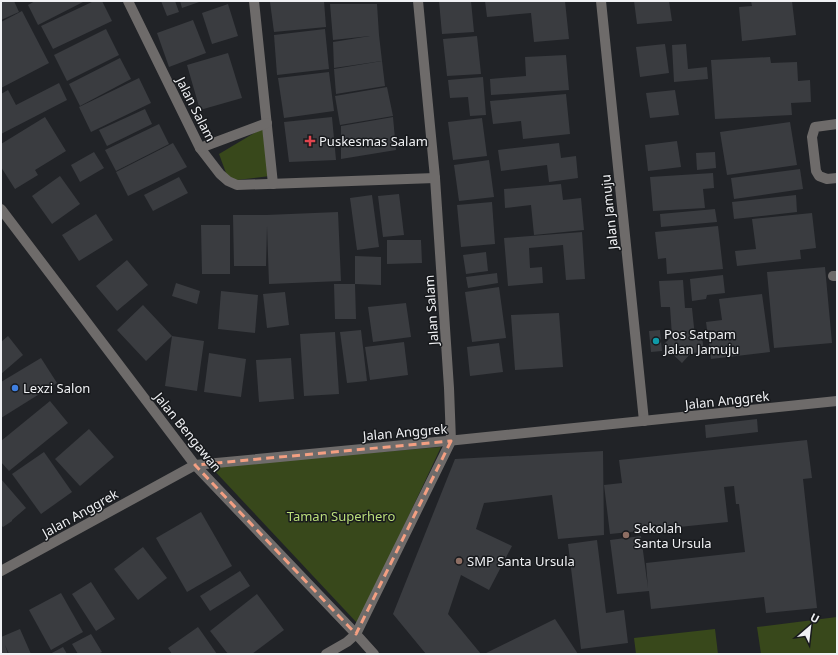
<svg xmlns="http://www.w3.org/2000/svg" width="838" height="655" font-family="'Noto Sans',sans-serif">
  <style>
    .green { fill: #38481b }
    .building { fill: #3a3c40 }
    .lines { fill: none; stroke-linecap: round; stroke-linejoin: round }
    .minor { stroke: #6e6b6a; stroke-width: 10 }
    .marked { fill: none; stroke: #f39f82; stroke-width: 3; stroke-dasharray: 8 5; stroke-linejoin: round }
    .health-dot { fill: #e0444e; stroke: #181a1d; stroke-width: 1.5 }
    .culture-dot { fill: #0f9aa8; stroke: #181a1d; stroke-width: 1.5 }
    .shop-dot { fill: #3f7fe0; stroke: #181a1d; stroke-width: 1.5 }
    .education-dot { fill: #8d6e63; stroke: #181a1d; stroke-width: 1.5 }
    .labels { text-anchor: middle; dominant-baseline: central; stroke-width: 3; stroke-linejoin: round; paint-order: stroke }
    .street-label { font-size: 13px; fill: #f0f1f4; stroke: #181a1d }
    .poi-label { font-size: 13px; fill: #f0f1f4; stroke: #181a1d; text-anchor: start }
    .park-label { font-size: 13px; fill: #bbdf7a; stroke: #181a1d }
  </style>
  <rect width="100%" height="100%" fill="#212327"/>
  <g class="green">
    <polygon points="266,126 270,176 229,181 219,154"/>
    <polygon points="441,447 358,624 210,466"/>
    <polygon points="837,617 837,654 761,654 757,627"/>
    <polygon points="715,629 718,654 636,654 634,638"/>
  </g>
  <g class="building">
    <polygon points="1,1 14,1 19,12 1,20"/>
    <polygon points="35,1 85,1 38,25 28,5"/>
    <polygon points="94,1 102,1 112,21 53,49 41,26"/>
    <polygon points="161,1 175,1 179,12 167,16"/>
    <polygon points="180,1 202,1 182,8"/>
    <polygon points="274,1 324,1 326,27 274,32 270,2"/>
    <polygon points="439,1 471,1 474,32 442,34"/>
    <polygon points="485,1 565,1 569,39 534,42 531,13 487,17"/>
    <polygon points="634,1 669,1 672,21 637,24"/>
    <polygon points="751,1 792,1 796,35 742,41 739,7 752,6"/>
    <polygon points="228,4 238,36 212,44 202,13"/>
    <polygon points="330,4 377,4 379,35 382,61 334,68 333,42 370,36 333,40"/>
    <polygon points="22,11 49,63 1,88 1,22"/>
    <polygon points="193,20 206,53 169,67 157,33"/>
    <polygon points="106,29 119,55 67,81 54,55"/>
    <polygon points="325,29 329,69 277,75 274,35"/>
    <polygon points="477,36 481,74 447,76 443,39"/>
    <polygon points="665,44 669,73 640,77 636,47"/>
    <polygon points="686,44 688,69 707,67 708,79 674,82 672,45"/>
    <polygon points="228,53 242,98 200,110 187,65"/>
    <polygon points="566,55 569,90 491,95 490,79 526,76 525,57"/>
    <polygon points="770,57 771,63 797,62 798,81 810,80 811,102 791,103 792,115 715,119 711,60"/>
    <polygon points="120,58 131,79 80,106 69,84"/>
    <polygon points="382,61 385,86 336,94 334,69"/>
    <polygon points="329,72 334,111 284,118 278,78"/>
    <polygon points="483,77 486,115 470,116 468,97 450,98 448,80"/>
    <polygon points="139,78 151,103 91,132 79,107"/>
    <polygon points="59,83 67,100 1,134 1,94 8,90 16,105"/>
    <polygon points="387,87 393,116 340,125 335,96"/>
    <polygon points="675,90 679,115 650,118 646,93"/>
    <polygon points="566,94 570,134 523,139 521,121 493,124 490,101"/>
    <polygon points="145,109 152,124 107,146 99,130"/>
    <polygon points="45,117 66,151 35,170 38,175 15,189 1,167 1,144"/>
    <polygon points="332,117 336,160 289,162 284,122"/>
    <polygon points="393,117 396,150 341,159 341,126"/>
    <polygon points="482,118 487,156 453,160 448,122"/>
    <polygon points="790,122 797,165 727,175 720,132"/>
    <polygon points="159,124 169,144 116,171 105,150"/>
    <polygon points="677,141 681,167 648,171 645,145"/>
    <polygon points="173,143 187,167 128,196 116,172"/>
    <polygon points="559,143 561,158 576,156 578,178 549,182 547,165 501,171 498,150"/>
    <polygon points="94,152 104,168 80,182 71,165"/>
    <polygon points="715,152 716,168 697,170 696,153"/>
    <polygon points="489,160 494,197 459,201 454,165"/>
    <polygon points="800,169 803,189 734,199 731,178"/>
    <polygon points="713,173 714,188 703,189 705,208 653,211 650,177"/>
    <polygon points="60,176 80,204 52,224 32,196"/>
    <polygon points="179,177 188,193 153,211 144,195"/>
    <polygon points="561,184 563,200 581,198 584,230 534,235 531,205 505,208 504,189"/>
    <polygon points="399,194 404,235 383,237 378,196"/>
    <polygon points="372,195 379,247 357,250 350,198"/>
    <polygon points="796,195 797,212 734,219 732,202"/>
    <polygon points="492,202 495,244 461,247 457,205"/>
    <polygon points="715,209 717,222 661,227 660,214"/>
    <polygon points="338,212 341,281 269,284 267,226 266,266 234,266 233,215 266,215"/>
    <polygon points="812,213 816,248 800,250 801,259 737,266 735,251 756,249 752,219"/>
    <polygon points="96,214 113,240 79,261 62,235"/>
    <polygon points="201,225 230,225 230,274 202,274"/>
    <polygon points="718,226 723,269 667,274 666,258 658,259 655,232"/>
    <polygon points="582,232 585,279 566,280 563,245 529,248 530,268 542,267 543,283 508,286 504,238"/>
    <polygon points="387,240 421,240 422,263 387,264"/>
    <polygon points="486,252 488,271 466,274 463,255"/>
    <polygon points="355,256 381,257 381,285 355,284 356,319 335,319 334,284 355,284"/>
    <polygon points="127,260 148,285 117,311 96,286"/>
    <polygon points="825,267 832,343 774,348 767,272"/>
    <polygon points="497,273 498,283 468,288 466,277"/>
    <polygon points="723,275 725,293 707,295 706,299 692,301 690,279"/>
    <polygon points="683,280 685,308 692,308 695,337 702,337 704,352 691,353 682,363 663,345 672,336 670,307 661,307 659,281"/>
    <polygon points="176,283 200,291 197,304 172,296"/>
    <polygon points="499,287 506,338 472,342 465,292"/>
    <polygon points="221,291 258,295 255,333 218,329"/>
    <polygon points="285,292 289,325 267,328 263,294"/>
    <polygon points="762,294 770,352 711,359 706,322 722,320 719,299"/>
    <polygon points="406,303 411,337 373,342 368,307"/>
    <polygon points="143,305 172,336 204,341 197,391 165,386 172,336 146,361 117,330"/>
    <polygon points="559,313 563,367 515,370 511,315"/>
    <polygon points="361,330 367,381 347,383 340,332"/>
    <polygon points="660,330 662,351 651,352 649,331"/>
    <polygon points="335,332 339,394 304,396 300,334"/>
    <polygon points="8,336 23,355 1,374 1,342"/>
    <polygon points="404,342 408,375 370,380 365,347"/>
    <polygon points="499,343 503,372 470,376 467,347"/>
    <polygon points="209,353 246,359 241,397 204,392"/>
    <polygon points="41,358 57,383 1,418 1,382"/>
    <polygon points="291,358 294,399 259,402 256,360"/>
    <polygon points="50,401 68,423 9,471 1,462 1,441"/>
    <polygon points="757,419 758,432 706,438 705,425"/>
    <polygon points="89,429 114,457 80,486 55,459"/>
    <polygon points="807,440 812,478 803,479 817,608 766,613 764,597 651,609 649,591 617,594 610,540 641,536 648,588 646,563 745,552 739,504 736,504 734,486 724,487 728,522 610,534 604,485 622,483 619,460"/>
    <polygon points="603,451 604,535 558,539 552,495 484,503 476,529 512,546 489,590 461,575 448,614 481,654 426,654 393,614 455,459"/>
    <polygon points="44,452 72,492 41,514 12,474"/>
    <polygon points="1,479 26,508 12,520 12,521 3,527 1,525"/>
    <polygon points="201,512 232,566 187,592 156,538"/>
    <polygon points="597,540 606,613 624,610 628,643 581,649 568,544"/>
    <polygon points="143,547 167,578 138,600 114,569"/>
    <polygon points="240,571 250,586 210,611 200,596"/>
    <polygon points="91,582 115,619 96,631 72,594"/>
    <polygon points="61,593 83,632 51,650 29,610"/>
    <polygon points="257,594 284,630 252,654 228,654 210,631"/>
    <polygon points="555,619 578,654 484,654"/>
    <polygon points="198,627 217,654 172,654 168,648"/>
    <polygon points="20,629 31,654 9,654 5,645 8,654 1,654 1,637"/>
    <polygon points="91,634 102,652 98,654 78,654 72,644"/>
    <polygon points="63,647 67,654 50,654"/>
  </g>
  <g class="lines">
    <g class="minor">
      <polyline points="128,1 200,148 220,174 228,181 237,185 435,178"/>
      <polyline points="254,1 273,184"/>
      <polyline points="601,1 644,421"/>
      <polyline points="837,124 815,127 812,137 816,171 819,176 827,179 837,178"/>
      <polyline points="200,148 267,123"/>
      <polyline points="1,209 195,465 356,634 374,654"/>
      <polyline points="833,276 837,276"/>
      <polyline points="1,571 195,465 457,440 837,401"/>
      <polyline points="326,654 347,642 356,634 451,441 449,388 435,178 418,1"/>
    </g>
  </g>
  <path class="marked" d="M 451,441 L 356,634 L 195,465 Z"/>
  <path class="health-dot" d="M308 135h4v4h4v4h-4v4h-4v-4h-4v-4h4z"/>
  <circle class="culture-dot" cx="656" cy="341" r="4"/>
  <circle class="shop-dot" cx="15" cy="388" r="4"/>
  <g class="education-dot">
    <circle cx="626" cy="535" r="4"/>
    <circle cx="459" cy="561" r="4"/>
  </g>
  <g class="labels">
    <g class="street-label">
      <text transform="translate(196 109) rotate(63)">Jalan Salam</text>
      <text transform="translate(609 212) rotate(-96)">Jalan Jamuju</text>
      <text transform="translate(431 310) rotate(-94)">Jalan Salam</text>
      <text transform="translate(727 400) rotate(-6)">Jalan Anggrek</text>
      <text transform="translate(188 432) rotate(51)">Jalan Bengawan</text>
      <text transform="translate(405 432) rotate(-5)">Jalan Anggrek</text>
      <text transform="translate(80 513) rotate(-29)">Jalan Anggrek</text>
    </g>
    <g class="poi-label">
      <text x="319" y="141">Puskesmas Salam</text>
      <text x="664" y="334">Pos Satpam<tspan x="664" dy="15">Jalan Jamuju</tspan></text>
      <text x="23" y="388">Lexzi Salon</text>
      <text x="634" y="528">Sekolah<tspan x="634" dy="15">Santa Ursula</tspan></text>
      <text x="467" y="561">SMP Santa Ursula</text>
    </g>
    <g class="park-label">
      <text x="341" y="516">Taman Superhero</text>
    </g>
  </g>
  <rect width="838" height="655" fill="none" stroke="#f0f1f4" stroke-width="4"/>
  <g transform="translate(810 627) rotate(28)" stroke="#181a1d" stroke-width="3" paint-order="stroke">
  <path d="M0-3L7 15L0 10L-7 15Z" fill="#f0f1f4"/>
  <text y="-6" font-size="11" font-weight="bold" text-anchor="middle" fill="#f0f1f4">U</text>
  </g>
</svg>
